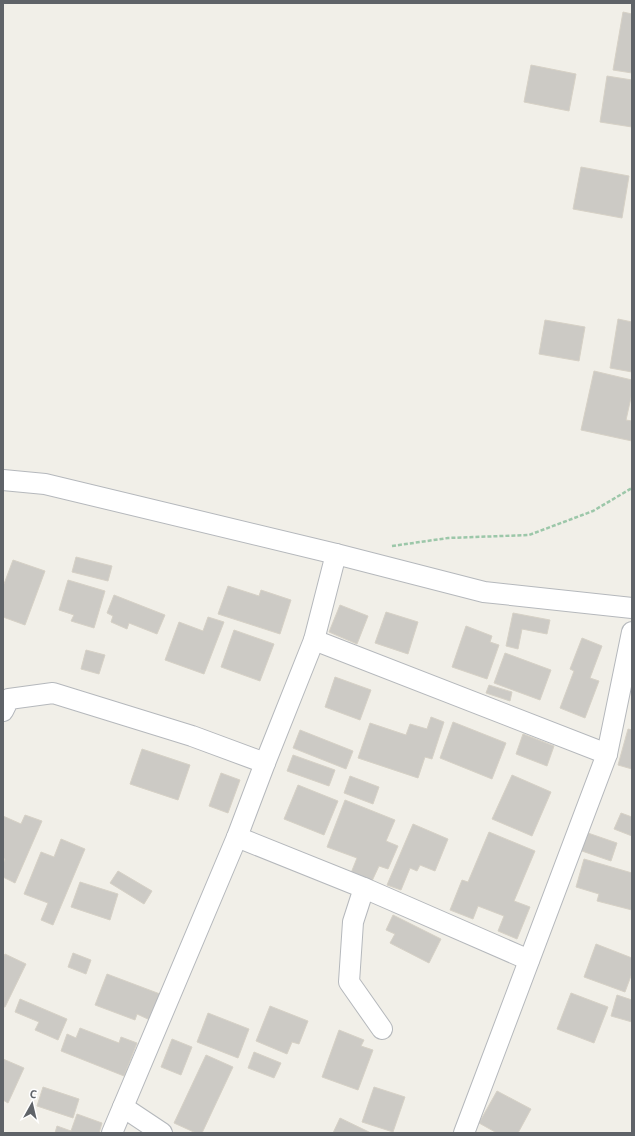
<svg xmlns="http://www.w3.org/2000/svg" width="635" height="1136" font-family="'Open Sans',sans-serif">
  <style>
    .building { fill: #cccac5; stroke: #d6d1c6 }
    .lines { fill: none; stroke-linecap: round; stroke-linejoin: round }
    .minor-casing { stroke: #b5b8bc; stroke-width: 22 }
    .path { stroke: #9cc7a9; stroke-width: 2.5; stroke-dasharray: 4 2; stroke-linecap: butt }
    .minor { stroke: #fff; stroke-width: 20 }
  </style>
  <rect width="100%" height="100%" fill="#f1efe8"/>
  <g class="building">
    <polygon points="623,12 632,14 632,73 613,70"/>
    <polygon points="531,65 576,74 569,111 524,102"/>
    <polygon points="607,76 632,80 632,127 600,122"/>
    <polygon points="581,167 629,176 622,218 573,209"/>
    <polygon points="618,319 632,322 632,372 610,368"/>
    <polygon points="545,320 585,327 579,361 539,354"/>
    <polygon points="594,371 632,380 632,393 626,420 632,421 632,441 581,430"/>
    <polygon points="76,557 112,566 108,581 72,572"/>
    <polygon points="13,560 45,571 25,625 3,617 3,584 4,584"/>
    <polygon points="68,580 105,591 94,628 71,621 74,615 59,610"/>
    <polygon points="228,586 259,596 261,590 291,600 280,634 218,614"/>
    <polygon points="114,595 165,615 157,634 129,623 127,629 111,622 113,616 107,613"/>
    <polygon points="340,605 368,616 357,644 329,632"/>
    <polygon points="386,612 418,622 408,654 375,643"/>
    <polygon points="513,613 550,620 547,634 522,629 518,649 506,646"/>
    <polygon points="208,617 224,622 204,674 165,660 179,622 203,631"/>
    <polygon points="466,626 492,636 490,642 499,645 487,679 452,667"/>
    <polygon points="234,630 274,644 260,681 221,667"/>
    <polygon points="582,638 602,646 590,678 599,681 585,718 560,708 574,671 570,669"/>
    <polygon points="86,650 105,655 99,674 81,669"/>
    <polygon points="505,653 551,670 540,700 494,683"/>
    <polygon points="335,677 371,690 360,720 325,707"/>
    <polygon points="489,685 512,692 510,701 486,693"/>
    <polygon points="431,717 444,722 432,759 425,757 418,778 358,758 370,723 406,735 410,724 427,729"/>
    <polygon points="453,722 506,743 492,779 440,758"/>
    <polygon points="628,729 632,730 632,769 618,765"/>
    <polygon points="300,730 353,751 346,769 293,748"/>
    <polygon points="523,734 554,746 547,766 516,754"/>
    <polygon points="142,749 190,765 178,800 130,784"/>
    <polygon points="293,755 335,770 329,786 287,771"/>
    <polygon points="221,773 240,780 228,813 209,806"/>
    <polygon points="512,775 551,792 532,836 492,819"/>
    <polygon points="350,776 379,787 373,804 344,793"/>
    <polygon points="298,785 338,801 324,835 284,819"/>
    <polygon points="345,800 395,820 386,841 398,846 388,869 379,866 372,881 351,873 357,858 327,847"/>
    <polygon points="621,813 632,817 632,836 614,829"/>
    <polygon points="25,815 42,821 15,883 3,877 3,864 5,859 3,858 3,816 21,824"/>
    <polygon points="413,824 448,839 435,871 420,865 417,871 410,868 401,890 387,885"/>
    <polygon points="489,832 535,851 514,901 530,907 517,939 498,931 504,916 478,906 473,919 450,910 462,880 468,882"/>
    <polygon points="585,832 617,843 611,861 579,850"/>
    <polygon points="61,839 85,849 53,925 41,920 48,903 24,894 41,852 54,857"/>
    <polygon points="584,859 632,873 632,910 597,901 599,894 576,887"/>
    <polygon points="118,871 152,891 144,904 110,883"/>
    <polygon points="80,882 118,894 110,920 71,907"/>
    <polygon points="393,915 441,939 429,963 390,943 395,934 386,930"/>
    <polygon points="596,944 632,958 632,973 625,992 584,977"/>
    <polygon points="73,953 91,960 86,974 68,967"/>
    <polygon points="5,954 26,964 5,1007 3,1007 3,957"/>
    <polygon points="107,974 160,994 150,1020 137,1014 135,1020 95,1005"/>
    <polygon points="571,993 608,1007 594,1043 557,1029"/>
    <polygon points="617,995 632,1000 632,1022 611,1016"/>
    <polygon points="20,999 67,1019 58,1040 35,1030 39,1022 15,1012"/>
    <polygon points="270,1006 308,1021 299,1044 292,1042 287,1054 256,1041"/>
    <polygon points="208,1013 249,1029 238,1058 197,1042"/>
    <polygon points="80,1028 119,1043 121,1037 137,1043 124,1076 61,1051 67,1034 76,1038"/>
    <polygon points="339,1030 364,1040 361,1046 373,1050 358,1090 322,1077"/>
    <polygon points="172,1039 192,1047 181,1075 161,1067"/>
    <polygon points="254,1052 281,1063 274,1078 248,1068"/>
    <polygon points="206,1055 233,1067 202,1133 196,1133 174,1123"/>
    <polygon points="3,1059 24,1068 8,1103 3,1100"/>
    <polygon points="43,1087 79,1099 73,1118 37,1106"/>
    <polygon points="374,1087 405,1097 393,1132 362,1122"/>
    <polygon points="497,1091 531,1109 518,1133 497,1133 479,1123"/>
    <polygon points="77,1114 102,1123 99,1133 55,1133 57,1126 71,1131"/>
    <polygon points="340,1118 371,1133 333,1133"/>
  </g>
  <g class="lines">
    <defs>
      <g id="minor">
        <polyline points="3,480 45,484 336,554 484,592 632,608"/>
        <polyline points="314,640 607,754"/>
        <polyline points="3,711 9,699 53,693 192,736 265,763"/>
        <polyline points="237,837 364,888 529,960"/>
        <polyline points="364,888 353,922 349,982 382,1029"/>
        <polyline points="123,1107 162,1133"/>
        <polyline points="112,1133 237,837 265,763 314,640 336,554"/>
        <polyline points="464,1133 607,754 632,632"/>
      </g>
    </defs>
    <use href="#minor" class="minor-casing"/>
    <polyline class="path" points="392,546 448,538 529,535 593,511 632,488"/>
    <use href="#minor" class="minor"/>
  </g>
  <rect width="635" height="1136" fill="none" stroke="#5f6368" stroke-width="8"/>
  <g transform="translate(32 1104) rotate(8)" stroke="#ffffff" stroke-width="3" paint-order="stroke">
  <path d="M0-3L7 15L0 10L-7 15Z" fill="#5f6368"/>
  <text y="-6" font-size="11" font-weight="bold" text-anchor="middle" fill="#5f6368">С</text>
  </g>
</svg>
